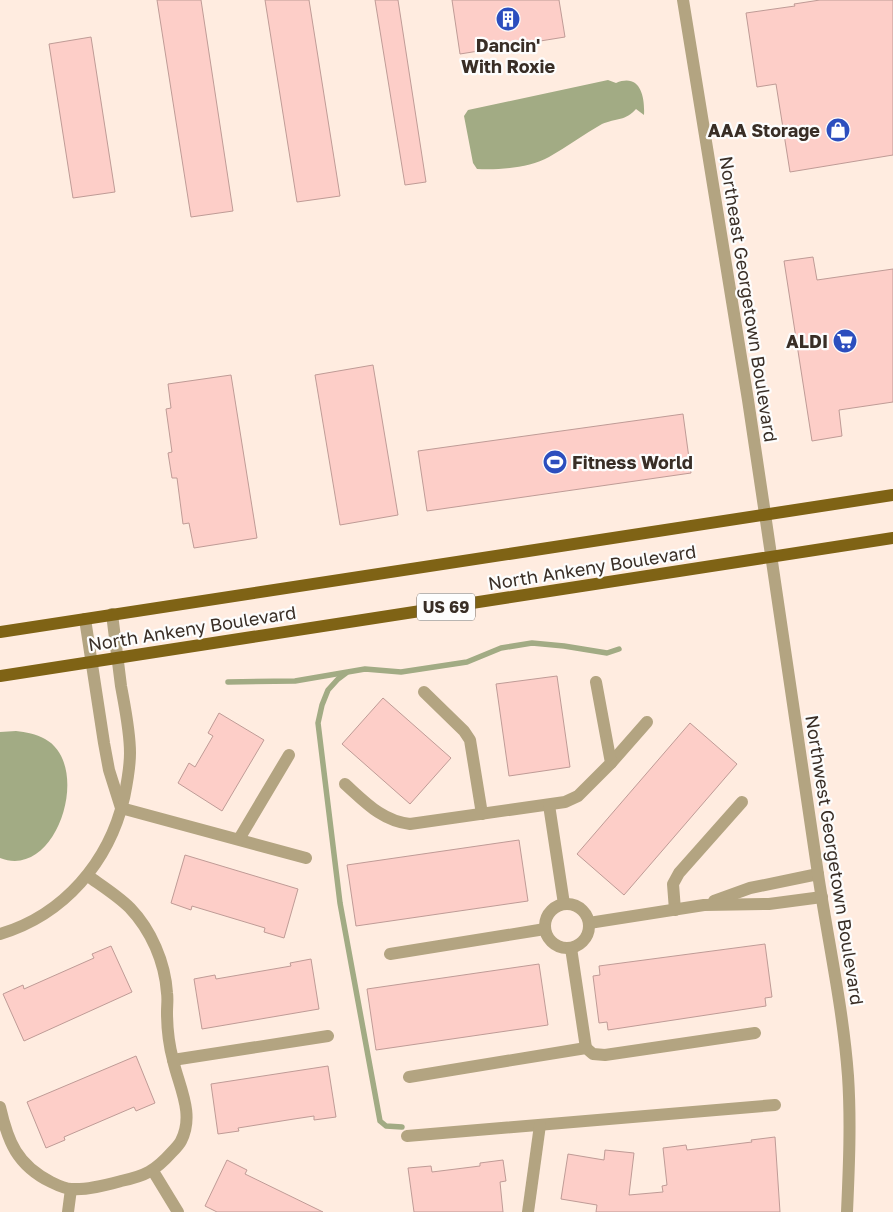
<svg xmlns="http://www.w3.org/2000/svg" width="893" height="1212" font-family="'Golos Text',sans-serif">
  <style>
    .water { fill: #a2ab84 }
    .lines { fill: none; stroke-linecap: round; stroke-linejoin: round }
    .stream { stroke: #a2ab84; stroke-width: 5.5 }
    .building { fill: #fdcec8; stroke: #bf9b96 }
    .minor { stroke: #b3a481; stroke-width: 12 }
    .tertiary { stroke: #b3a481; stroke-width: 12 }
    .primary { stroke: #7f6315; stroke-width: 12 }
    .labels { text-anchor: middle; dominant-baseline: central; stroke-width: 4.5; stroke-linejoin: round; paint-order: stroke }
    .shield { fill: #fdfdfd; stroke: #746c66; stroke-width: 1 }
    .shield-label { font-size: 16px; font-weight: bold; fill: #392e26 }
    .poi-label { font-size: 18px; font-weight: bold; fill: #392e26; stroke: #fdfdfd; text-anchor: end }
    .street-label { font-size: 18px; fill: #392e26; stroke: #fdfdfd }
  </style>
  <rect width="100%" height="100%" fill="#ffece0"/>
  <g class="water">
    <path d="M 608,80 L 616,83 C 640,73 645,96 644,115 L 636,109 C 626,121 616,118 602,124 C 584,134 567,147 549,157 C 529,168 500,170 477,169 L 473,163 L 464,116 L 468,110 Z"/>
    <path d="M 16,731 C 26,732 36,734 45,739 C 93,765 57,881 0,858 L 0,732 Z"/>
  </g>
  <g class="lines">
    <g class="stream">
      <polyline points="346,673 338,679 328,690 322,705 318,723 340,903 380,1121 386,1126 402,1127"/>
      <polyline points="228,682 295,681 365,669 401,672 467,662 501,648 532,643 564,646 607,653 619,649"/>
    </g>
  </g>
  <g class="building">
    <polygon points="157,0 201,0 233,211 191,217"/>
    <polygon points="265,0 309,0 340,196 297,202"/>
    <polygon points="375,0 398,0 426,182 405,185"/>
    <polygon points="452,0 559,0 565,37 460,54"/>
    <polygon points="820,0 893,0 893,155 790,172 776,84 757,87 746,13 795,6 794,4"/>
    <polygon points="91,37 115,192 73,198 49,44"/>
    <polygon points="813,257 817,280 893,269 893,402 839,410 842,436 812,441 784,261"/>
    <polygon points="373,365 398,515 340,525 315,375"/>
    <polygon points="231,375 257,538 194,548 189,523 183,524 177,478 172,478 168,453 172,452 166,409 171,408 168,384"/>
    <polygon points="683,414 691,473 427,511 418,451"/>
    <polygon points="557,676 570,767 509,776 496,684"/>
    <polygon points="383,698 451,758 410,804 342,744"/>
    <polygon points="219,713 264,740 222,811 178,783 189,763 195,767 213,736 208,733"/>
    <polygon points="690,723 737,764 624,895 577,854"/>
    <polygon points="519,840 528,901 356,926 347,865"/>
    <polygon points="185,855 298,889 284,938 264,932 265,928 192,906 191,910 171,903"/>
    <polygon points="765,944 772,997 765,998 766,1006 608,1030 607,1022 599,1023 593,976 600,975 599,966"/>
    <polygon points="111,946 132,992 24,1041 3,994 23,985 24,989 94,958 92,954"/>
    <polygon points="311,959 319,1009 202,1029 194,979 215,975 216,979 291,966 290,963"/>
    <polygon points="539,964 548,1025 376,1050 367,989"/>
    <polygon points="136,1056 155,1103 136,1111 134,1107 64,1137 65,1140 46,1148 27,1102"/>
    <polygon points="328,1066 336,1117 314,1120 314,1116 294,1119 238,1128 239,1131 218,1134 211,1084"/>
    <polygon points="775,1137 780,1212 596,1212 597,1205 561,1199 568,1154 604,1160 605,1150 634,1153 629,1195 663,1192 662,1186 667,1185 663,1148 686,1145 687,1150 752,1142 751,1140"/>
    <polygon points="227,1160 247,1170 245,1174 323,1212 217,1212 205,1206"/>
    <polygon points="503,1160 506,1181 500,1182 503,1212 414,1212 408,1168 431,1166 432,1172 480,1166 480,1163"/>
  </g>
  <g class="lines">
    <g class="minor">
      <polyline points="683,0 748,400 765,514"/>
      <polyline points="85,619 104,743 109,770 121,808"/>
      <polyline points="424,692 464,731 470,740 482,814"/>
      <polyline points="611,763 647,722"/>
      <path d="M 345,784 C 365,802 382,821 410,824 L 565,802 L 578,796 L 611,763 L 596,682"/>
      <polyline points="549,805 564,904"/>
      <polyline points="121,808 306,858"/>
      <polyline points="239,839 289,755"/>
      <polyline points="714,901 750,888 818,874"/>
      <circle cx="567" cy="926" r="22"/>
      <polyline points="675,910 673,884 679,873 742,802"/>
      <polyline points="589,923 704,905 769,904 822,897"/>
      <path d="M 0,934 C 64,915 109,862 124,798 C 127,783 130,769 130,753 C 130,731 125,708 121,686 C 118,662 115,638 112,614"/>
      <polyline points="571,948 586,1048"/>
      <polyline points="390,954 545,929"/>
      <polyline points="173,1060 328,1036"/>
      <polyline points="409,1077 586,1048 593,1054 605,1055 755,1033"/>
      <path d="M 0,1107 C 8,1142 17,1165 51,1182 C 57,1185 66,1189 72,1189 C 88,1190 106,1185 121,1181 C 145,1176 155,1171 172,1152 C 175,1149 179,1145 181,1141 C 195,1114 179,1087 173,1060 C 169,1045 167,1028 167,1012 C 167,1005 168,999 167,993 C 165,962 151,930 130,908 C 118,896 102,886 88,876"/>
      <polyline points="407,1136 775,1105"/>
      <polyline points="153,1171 178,1212"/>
      <polyline points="68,1212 71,1189"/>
      <polyline points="528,1212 540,1125"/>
    </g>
    <path class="tertiary" d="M 765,514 C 783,634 800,754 818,874 C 828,941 843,1008 848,1076 C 851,1121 849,1167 847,1212"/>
    <g class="primary">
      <polyline points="0,632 893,495"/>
      <polyline points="0,676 893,538"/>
    </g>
  </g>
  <defs>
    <symbol id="building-disc" viewBox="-11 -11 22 22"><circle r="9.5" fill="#2c4ebe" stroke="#fdfdfd"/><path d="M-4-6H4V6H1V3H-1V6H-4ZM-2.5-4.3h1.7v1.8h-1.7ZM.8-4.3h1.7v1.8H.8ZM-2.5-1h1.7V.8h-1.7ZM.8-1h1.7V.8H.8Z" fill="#fff"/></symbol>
    <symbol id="shop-disc" viewBox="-11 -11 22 22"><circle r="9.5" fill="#2c4ebe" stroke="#fdfdfd"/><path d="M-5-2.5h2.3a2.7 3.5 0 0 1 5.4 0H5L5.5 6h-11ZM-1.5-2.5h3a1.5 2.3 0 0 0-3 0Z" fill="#fff"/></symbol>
    <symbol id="supermarket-disc" viewBox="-11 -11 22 22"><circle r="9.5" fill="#2c4ebe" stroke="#fdfdfd"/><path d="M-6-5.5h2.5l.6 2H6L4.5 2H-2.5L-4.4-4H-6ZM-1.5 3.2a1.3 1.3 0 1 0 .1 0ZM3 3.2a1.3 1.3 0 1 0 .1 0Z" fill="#fff"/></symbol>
    <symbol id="stadium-disc" viewBox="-11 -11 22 22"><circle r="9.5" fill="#2c4ebe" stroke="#fdfdfd"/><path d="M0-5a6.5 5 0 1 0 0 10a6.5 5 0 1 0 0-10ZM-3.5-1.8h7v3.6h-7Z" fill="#fff"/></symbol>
  </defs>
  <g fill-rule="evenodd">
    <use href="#building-disc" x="494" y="5" width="28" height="28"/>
    <use href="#shop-disc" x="824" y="116" width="28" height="28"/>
    <use href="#supermarket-disc" x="831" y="327" width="28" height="28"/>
    <use href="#stadium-disc" x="541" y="448" width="28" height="28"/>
  </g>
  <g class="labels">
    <rect class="shield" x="417" y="593.5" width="58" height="27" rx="4"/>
    <g class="shield-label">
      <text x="446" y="607">US 69</text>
    </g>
    <g class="poi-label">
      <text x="508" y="45" text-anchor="middle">Dancin'<tspan x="508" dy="21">With Roxie</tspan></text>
      <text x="820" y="130">AAA Storage</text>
      <text x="828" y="341">ALDI</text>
      <text x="572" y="462" text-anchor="start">Fitness World</text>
    </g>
    <g class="street-label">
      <text transform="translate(749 299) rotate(81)">Northeast Georgetown Boulevard</text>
      <text transform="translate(592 567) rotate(-9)">North Ankeny Boulevard</text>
      <text transform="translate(192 628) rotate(-9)">North Ankeny Boulevard</text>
      <text transform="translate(835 860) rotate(81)">Northwest Georgetown Boulevard</text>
    </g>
  </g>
</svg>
